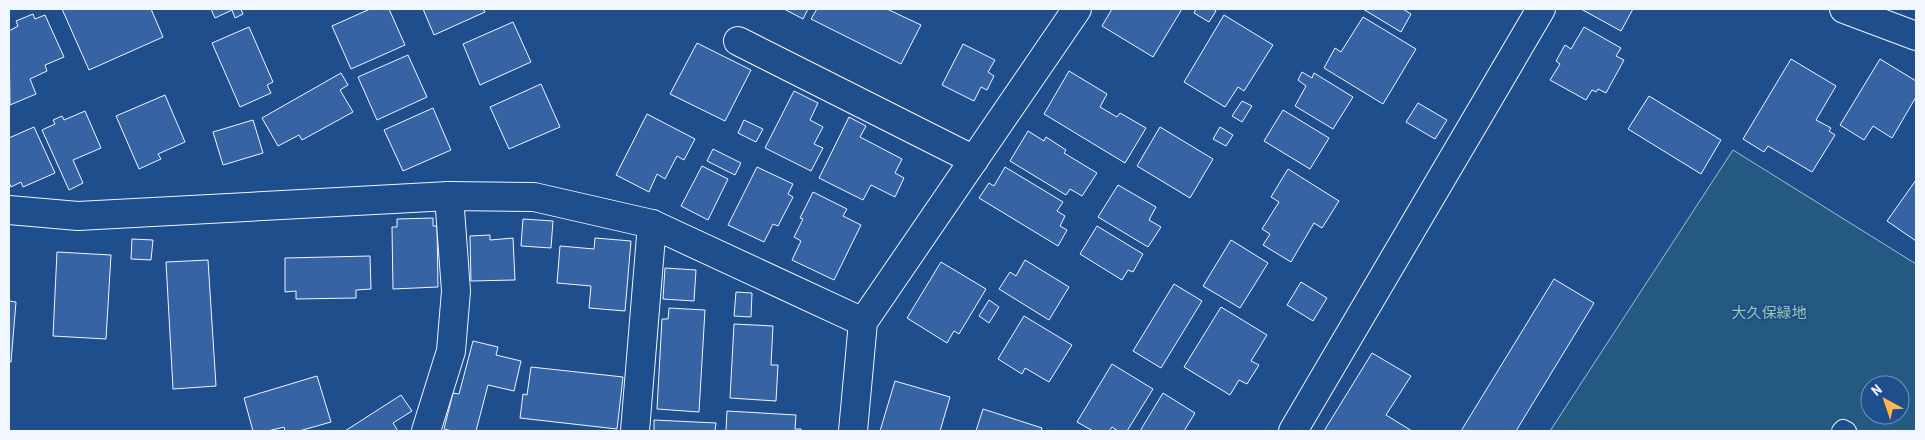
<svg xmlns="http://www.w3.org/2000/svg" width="1925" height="440" font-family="'Roboto Condensed','Noto Sans JP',sans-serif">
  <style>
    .green { fill: #245a82; stroke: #a8bbd7; fill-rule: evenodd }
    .building { fill: #3563a3; stroke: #f2f6ff }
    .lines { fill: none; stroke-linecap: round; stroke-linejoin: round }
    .lane-casing { stroke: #f2f6ff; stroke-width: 20 }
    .street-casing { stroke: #f2f6ff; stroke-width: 30 }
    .secondary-casing { stroke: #f2f6ff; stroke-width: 30 }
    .lane { stroke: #1f4e8c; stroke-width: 18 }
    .street { stroke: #1f4e8c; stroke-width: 28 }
    .secondary { stroke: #1f4e8c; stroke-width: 28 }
    .labels { text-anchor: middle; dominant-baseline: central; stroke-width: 4; stroke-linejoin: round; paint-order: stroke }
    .park-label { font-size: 15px; fill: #97c8a6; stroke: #1f4e8c }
  </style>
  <rect width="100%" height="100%" fill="#1f4e8c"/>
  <path class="green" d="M 1733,150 L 1916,264 L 1916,431 L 1550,431 ZM 1870,385 L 1900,385 L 1900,415 L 1870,415 Z"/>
  <g class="building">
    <polygon points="62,9 151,9 163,37 89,70"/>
    <polygon points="211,9 241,9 243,14 235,18 232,10 215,18"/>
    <polygon points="370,9 389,9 405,45 351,69 332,26"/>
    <polygon points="423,9 483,9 485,12 434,35"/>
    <polygon points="784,9 808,9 803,19"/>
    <polygon points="817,9 887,9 921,25 901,64 811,19"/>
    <polygon points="1112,9 1182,9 1153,57 1102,26"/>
    <polygon points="1196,9 1213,9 1216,11 1209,22 1194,13"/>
    <polygon points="1363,9 1403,9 1411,14 1401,32"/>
    <polygon points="1581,9 1633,9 1621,31"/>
    <polygon points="33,14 35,19 45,15 64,57 45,65 47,71 30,79 36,94 10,105 9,31 18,26 16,21"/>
    <polygon points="1224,15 1273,45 1244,91 1238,87 1225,107 1184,82"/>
    <polygon points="1363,17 1416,49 1383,104 1324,68 1335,48 1341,52"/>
    <polygon points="513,22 531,62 480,85 463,44"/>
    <polygon points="249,27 273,82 267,85 271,93 240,107 212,43"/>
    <polygon points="1584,27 1621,48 1616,56 1624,60 1606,93 1598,89 1596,92 1592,90 1586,100 1550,80 1560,64 1556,61 1565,45 1571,49"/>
    <polygon points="697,43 751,70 725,121 670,94"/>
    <polygon points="963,44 995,60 988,72 994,76 987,90 981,87 974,101 942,85"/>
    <polygon points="408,55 427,97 377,120 358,77"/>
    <polygon points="1791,59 1836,86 1816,120 1831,128 1829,131 1835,135 1812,172 1768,146 1764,152 1743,139"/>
    <polygon points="1880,59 1916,81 1916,97 1892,138 1873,126 1864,140 1840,125"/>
    <polygon points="1069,71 1107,94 1100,107 1117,117 1120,113 1146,128 1125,163 1044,114"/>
    <polygon points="1302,72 1312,78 1314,73 1353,97 1333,129 1295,106 1306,86 1298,80"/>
    <polygon points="341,73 348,85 340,90 353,112 302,140 299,135 278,146 262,118"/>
    <polygon points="541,84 560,127 509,149 490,107"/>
    <polygon points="794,91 818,103 810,120 823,127 814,144 823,148 811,171 765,148"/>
    <polygon points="165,95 185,142 158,154 161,159 139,169 116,116"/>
    <polygon points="1649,96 1721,140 1701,174 1628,129"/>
    <polygon points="1242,101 1252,106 1242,122 1232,116"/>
    <polygon points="1418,103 1447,120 1435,139 1406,122"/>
    <polygon points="433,108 451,150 403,171 384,130"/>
    <polygon points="1283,110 1329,138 1310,169 1264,141"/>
    <polygon points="85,111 101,148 73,160 83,183 69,190 42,130 55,124 53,120 62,116 64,120"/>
    <polygon points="647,114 695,139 684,160 677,156 665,179 657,174 649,192 616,175"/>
    <polygon points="849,117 866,126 860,137 902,159 895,173 904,178 895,197 871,185 863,200 819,178"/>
    <polygon points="253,120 263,153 223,165 213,132"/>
    <polygon points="744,120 763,129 756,142 738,133"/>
    <polygon points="34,127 55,173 23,187 21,182 11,187 9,182 9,138"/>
    <polygon points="1160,127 1213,159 1190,198 1137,166"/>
    <polygon points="1220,127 1233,135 1226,146 1213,139"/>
    <polygon points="1028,131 1044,141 1046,137 1066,150 1064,153 1097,173 1082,196 1070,189 1066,195 1010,161"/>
    <polygon points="713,149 741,163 735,175 707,161"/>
    <polygon points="702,166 728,179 708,220 681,206"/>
    <polygon points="757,167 793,184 788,194 793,197 778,226 773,224 764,242 728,225"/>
    <polygon points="1005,167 1063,202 1057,211 1065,216 1060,226 1067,230 1058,246 979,198 989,183 994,186"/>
    <polygon points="1288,169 1339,201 1322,228 1314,223 1291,262 1263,245 1270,234 1262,229 1279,202 1271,197"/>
    <polygon points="1916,180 1916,241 1887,221"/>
    <polygon points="1118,185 1156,207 1149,220 1161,227 1148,247 1098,217"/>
    <polygon points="813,192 847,209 843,216 861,225 834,280 792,260 801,241 794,237 803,219 800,218"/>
    <polygon points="433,218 433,226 437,226 438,287 393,289 392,227 397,227 397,219"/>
    <polygon points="523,219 553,221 551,248 521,246"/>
    <polygon points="1097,226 1143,254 1133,272 1128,270 1122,280 1080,254"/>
    <polygon points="490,235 490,240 513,238 515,280 471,281 470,236"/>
    <polygon points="595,238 631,241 625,311 589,308 591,286 557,283 560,246 594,249"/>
    <polygon points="132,239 153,240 151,260 131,259"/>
    <polygon points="1231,240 1268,263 1240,308 1203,286"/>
    <polygon points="57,252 111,255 106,339 53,336"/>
    <polygon points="370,256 371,289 356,290 356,298 296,299 296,291 285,292 285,258"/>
    <polygon points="208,260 216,386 173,389 166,262"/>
    <polygon points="1025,260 1069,287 1049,320 999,289 1010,272 1016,276"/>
    <polygon points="941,262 986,289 959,334 954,331 947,343 907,318"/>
    <polygon points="665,268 696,270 694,301 663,299"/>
    <polygon points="1554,279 1594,303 1516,431 1461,431"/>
    <polygon points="1301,282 1327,298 1313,321 1287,305"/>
    <polygon points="1174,284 1202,301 1161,368 1133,351"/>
    <polygon points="736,292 752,293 751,317 734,316"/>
    <polygon points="989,300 999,307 989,323 979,316"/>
    <polygon points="9,301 16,302 11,362 9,362"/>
    <polygon points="1221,307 1267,335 1251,361 1259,365 1247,384 1239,380 1230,395 1184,367"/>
    <polygon points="669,308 705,310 699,412 657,409 662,319 668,319"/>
    <polygon points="1024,316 1072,345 1049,382 1025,368 1022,374 998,359"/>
    <polygon points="734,324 773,326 771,365 778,365 776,401 730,398"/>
    <polygon points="473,341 498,347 496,355 521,361 514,391 488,385 476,431 452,431 444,429 453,393 459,394"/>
    <polygon points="1372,353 1411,376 1386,415 1412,431 1324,431"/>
    <polygon points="1112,364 1153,389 1127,431 1118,431 1112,427 1109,431 1093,431 1077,422"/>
    <polygon points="531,367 623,377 617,429 520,418 523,394 527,395"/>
    <polygon points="317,376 331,422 299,431 285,431 284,427 268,431 253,431 244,398"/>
    <polygon points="895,381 950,397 940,431 880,431"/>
    <polygon points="1163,393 1195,413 1184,431 1140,431"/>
    <polygon points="401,395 412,411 393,423 398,431 345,431"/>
    <polygon points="983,409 1042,428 1041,431 976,431"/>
    <polygon points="727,411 796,415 795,429 801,429 801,431 726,431"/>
    <polygon points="654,420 716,423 715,431 654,431"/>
  </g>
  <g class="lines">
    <defs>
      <polyline id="lane" points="1841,431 1843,429 1847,431"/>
      <g id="street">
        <polyline points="738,41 974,160"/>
        <polyline points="9,210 78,216 449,196 534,197 652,224 863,322"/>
        <polyline points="426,431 451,351 456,291 449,196"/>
        <polyline points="635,431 652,224"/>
        <polyline points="853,431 863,322 1077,9"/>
        <polyline points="1293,431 1541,9"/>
      </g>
      <polyline id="secondary" points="1844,9 1916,36"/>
    </defs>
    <use href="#lane" class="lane-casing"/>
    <use href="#street" class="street-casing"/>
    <use href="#secondary" class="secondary-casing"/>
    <use href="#lane" class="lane"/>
    <use href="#street" class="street"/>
    <use href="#secondary" class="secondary"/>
  </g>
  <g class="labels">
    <g class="park-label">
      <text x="1769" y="313">大久保緑地</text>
    </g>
  </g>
  <rect width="1925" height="440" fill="none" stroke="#f2f6ff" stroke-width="20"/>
  <g transform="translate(1885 400) rotate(320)"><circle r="24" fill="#1f4e8c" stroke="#7391ba"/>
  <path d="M0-4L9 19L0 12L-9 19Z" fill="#ffb74d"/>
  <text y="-8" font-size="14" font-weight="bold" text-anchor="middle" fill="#f2f6ff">N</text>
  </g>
</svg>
